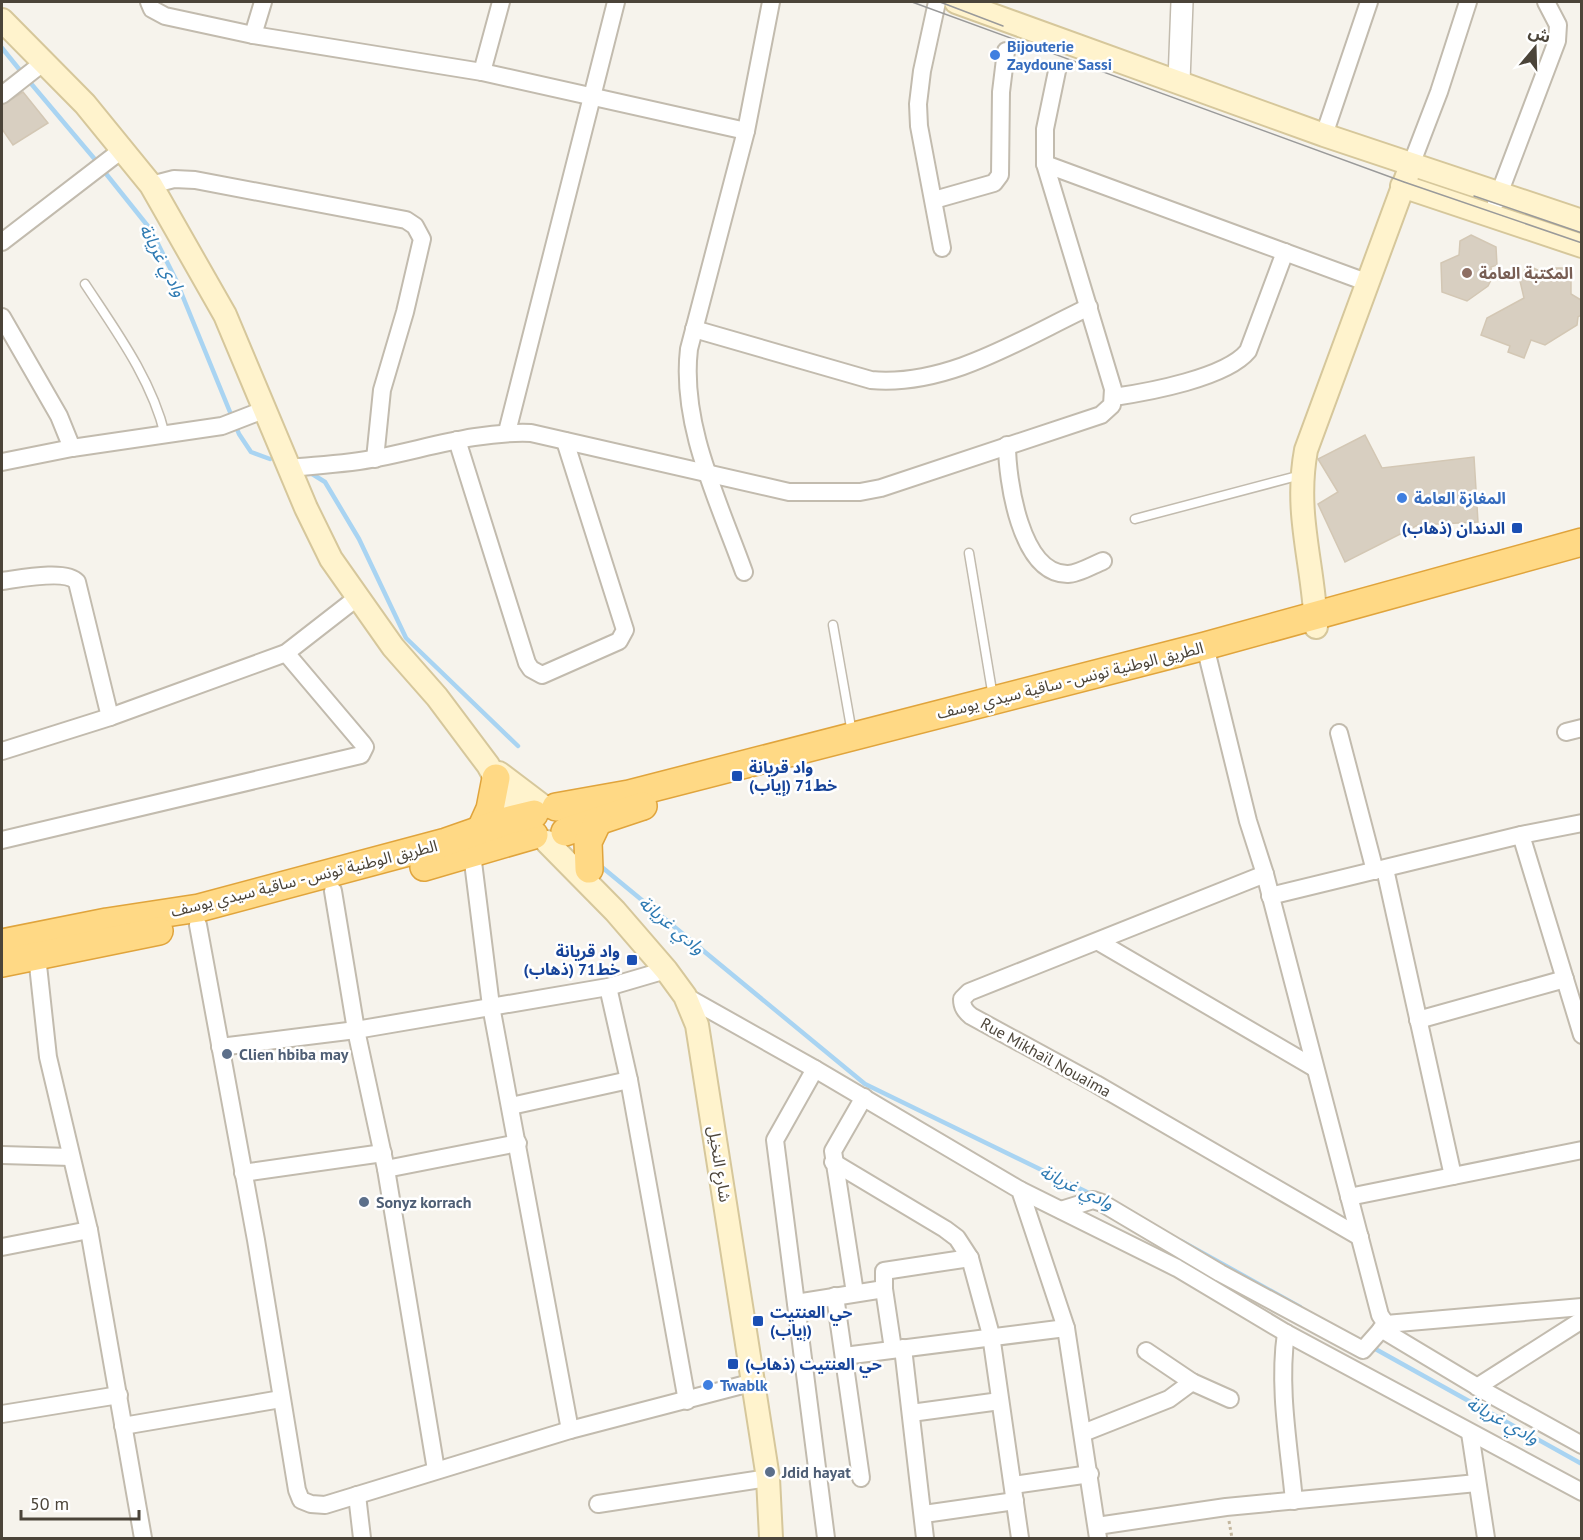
<svg xmlns="http://www.w3.org/2000/svg" width="1583" height="1540" font-family="'PT Sans','Noto Sans Arabic',sans-serif">
  <style>
    .lines { fill: none; stroke-linecap: round; stroke-linejoin: round }
    .stream { stroke: #a9d4f2; stroke-width: 4.5 }
    .building { fill: #d8cfc1; stroke: #d3c7b4; stroke-width: 1.5 }
    .service-casing { stroke: #c2bbae; stroke-width: 11 }
    .minor-casing { stroke: #c2bbae; stroke-width: 20 }
    .tertiary-casing { stroke: #c2bbae; stroke-width: 24 }
    .secondary-casing { stroke: #d6c79b; stroke-width: 26 }
    .trunk-casing { stroke: #e0a43c; stroke-width: 30 }
    .path { stroke: #c4b79f; stroke-width: 3; stroke-dasharray: 3 3; stroke-linecap: butt }
    .service { stroke: #fff; stroke-width: 8 }
    .minor { stroke: #fff; stroke-width: 16 }
    .tertiary { stroke: #fff; stroke-width: 21 }
    .secondary { stroke: #fff3cd; stroke-width: 22 }
    .trunk { stroke: #ffd985; stroke-width: 27 }
    .tram { stroke: #9a9a9a; stroke-width: 1.5 }
    .shop-dot { fill: #3f7fe0; stroke: #fff; stroke-width: 2 }
    .education-dot { fill: #8d6e63; stroke: #fff; stroke-width: 2 }
    .transit-dot { fill: #1a4fb4; stroke: #fff; stroke-width: 2 }
    .service-dot { fill: #5c6f8a; stroke: #fff; stroke-width: 2 }
    .labels { text-anchor: middle; dominant-baseline: central; stroke-width: 5; stroke-linejoin: round; paint-order: stroke }
    .shop-label { font-size: 16px; font-weight: bold; fill: #366cbe; stroke: #fff; text-anchor: start }
    .education-label { font-size: 16px; font-weight: bold; fill: #785e54; stroke: #fff; text-anchor: start }
    .transit-label { font-size: 16px; font-weight: bold; fill: #164399; stroke: #fff; text-anchor: start }
    .street-label { font-size: 16px; fill: #4b4439; stroke: #fff }
    .service-label { font-size: 16px; font-weight: bold; fill: #4e5e75; stroke: #fff; text-anchor: start }
    .water-label { font-size: 18px; font-style: italic; fill: #2e7ab2; stroke: #fff }
  </style>
  <rect width="100%" height="100%" fill="#f6f3ec"/>
  <g class="lines">
    <g class="stream">
      <polyline points="2,48 23,74"/>
      <polyline points="28,80 98,163"/>
      <polyline points="103,170 151,230 176,280 239,434 251,452 270,459"/>
      <polyline points="309,472 325,482 359,539 406,638 518,746"/>
      <polyline points="603,868 865,1084 1091,1194"/>
      <polyline points="1181,1241 1300,1307"/>
      <polyline points="1370,1346 1582,1464"/>
    </g>
  </g>
  <g class="building">
    <polygon points="23,92 48,123 13,145 2,129 2,105"/>
    <polygon points="1471,235 1496,247 1497,265 1491,267 1492,278 1488,286 1467,301 1442,292 1441,263 1459,255 1460,241"/>
    <polygon points="1527,265 1546,274 1553,268 1571,268 1571,294 1581,300 1581,315 1578,317 1577,325 1545,345 1531,340 1524,358 1508,352 1510,346 1481,335 1487,318 1524,298 1520,281"/>
    <polygon points="1365,435 1382,468 1474,457 1478,522 1418,525 1345,562 1318,504 1338,492 1318,459"/>
  </g>
  <g class="lines">
    <defs>
      <g id="service">
        <path d="M 85,284 C 116,331 152,380 165,435"/>
        <polyline points="1135,519 1301,475"/>
        <polyline points="969,553 993,697"/>
        <polyline points="833,625 852,733"/>
      </g>
      <g id="minor">
        <polyline points="149,2 152,9 165,16 253,35 482,72 746,131"/>
        <polyline points="937,2 922,71 918,104 919,126 942,248"/>
        <polyline points="253,35 263,2"/>
        <polyline points="482,72 501,2"/>
        <polyline points="2,95 44,62"/>
        <polyline points="1324,135 1369,2"/>
        <polyline points="1045,164 1366,282"/>
        <polyline points="1411,165 1439,92 1468,2"/>
        <polyline points="151,185 174,179 195,180 406,220 415,226 422,239 405,312 382,390 375,459"/>
        <polyline points="934,200 994,183 1000,175 1001,92 1006,51"/>
        <polyline points="1496,202 1557,41 1558,25 1546,2"/>
        <polyline points="2,242 123,149"/>
        <polyline points="2,317 59,416 72,448"/>
        <path d="M 694,329 L 871,380 C 948,387 1021,339 1089,307"/>
        <path d="M 1114,397 C 1148,392 1226,378 1248,351 L 1285,252"/>
        <polyline points="507,432 616,2"/>
        <polyline points="457,440 527,663 531,669 542,675 619,641 625,630 565,441"/>
        <path d="M 1007,445 C 1007,478 1020,575 1068,574 C 1078,574 1093,565 1103,561"/>
        <polyline points="2,462 72,448 222,426 266,409"/>
        <path d="M 289,468 C 318,465 348,464 377,458 C 428,448 478,431 531,433 L 789,492 L 860,492 L 881,488 L 1101,415 L 1112,405 L 1113,389 L 1045,164 L 1045,129 L 1057,71"/>
        <path d="M 744,572 C 719,502 680,425 689,349 L 746,131 L 771,2"/>
        <path d="M 2,581 C 18,579 66,569 77,582 L 110,717"/>
        <polyline points="1205,646 1248,821 1265,874 1380,1315 1386,1324 1582,1307"/>
        <polyline points="1566,732 1582,728"/>
        <polyline points="1339,733 1375,871"/>
        <polyline points="2,751 110,717 286,653 358,597"/>
        <polyline points="1582,823 1521,835 1582,1035"/>
        <polyline points="2,840 361,755 365,747 363,744 286,653"/>
        <polyline points="472,854 491,1006 570,1430"/>
        <polyline points="1385,869 1453,1176"/>
        <path d="M 1265,874 L 969,992 L 962,999 C 962,1007 965,1011 971,1016 L 1096,1084 L 1360,1237"/>
        <polyline points="333,891 356,1030 386,1169 436,1470"/>
        <polyline points="1270,896 1521,835"/>
        <polyline points="198,925 256,1240 297,1490 301,1500 311,1504 325,1505 570,1430 754,1382"/>
        <polyline points="1099,942 1313,1067"/>
        <polyline points="37,956 48,1057 89,1230 143,1538"/>
        <polyline points="608,987 629,1080 687,1401"/>
        <polyline points="685,996 815,1069 1020,1190 1066,1328 1098,1538"/>
        <polyline points="1418,1020 1565,979"/>
        <polyline points="220,1047 356,1030 608,987 666,970"/>
        <polyline points="815,1069 775,1140 826,1538"/>
        <polyline points="511,1106 629,1080"/>
        <polyline points="2,1155 71,1157"/>
        <polyline points="833,1162 945,1229 957,1238 970,1258 991,1335 1020,1538"/>
        <polyline points="386,1169 518,1143"/>
        <polyline points="243,1173 383,1153"/>
        <polyline points="1020,1190 1177,1268 1286,1333 1582,1492"/>
        <polyline points="1349,1197 1582,1150"/>
        <polyline points="1061,1210 1093,1200 1102,1203 1220,1273 1363,1350 1386,1324"/>
        <polyline points="2,1247 89,1230"/>
        <polyline points="855,1293 833,1151 864,1097"/>
        <polyline points="835,1296 861,1478"/>
        <polyline points="796,1303 884,1289"/>
        <polyline points="1381,1329 1486,1392 1582,1445"/>
        <path d="M 1286,1333 C 1278,1388 1289,1446 1294,1501"/>
        <polyline points="903,1348 925,1538"/>
        <polyline points="893,1349 884,1289 884,1271 970,1258"/>
        <polyline points="1146,1351 1192,1382 1230,1399"/>
        <polyline points="844,1356 1066,1328"/>
        <polyline points="1477,1387 1582,1320"/>
        <polyline points="911,1413 1000,1401"/>
        <polyline points="2,1414 119,1395"/>
        <polyline points="123,1426 281,1399"/>
        <polyline points="1083,1433 1169,1399 1192,1382"/>
        <polyline points="1470,1433 1486,1538"/>
        <polyline points="1013,1485 1090,1474"/>
        <polyline points="357,1495 362,1538"/>
        <polyline points="598,1504 768,1478"/>
        <polyline points="924,1514 1015,1501"/>
        <polyline points="1097,1526 1226,1507 1477,1483"/>
      </g>
      <polyline id="tertiary" points="1179,81 1182,2"/>
      <g id="secondary">
        <polyline points="956,2 1324,135 1582,221"/>
        <polyline points="2,20 85,104 151,185 225,315 306,508 331,559 393,647 437,697 488,765 517,817 531,828"/>
        <polyline points="1402,186 1582,246"/>
        <path d="M 1316,627 C 1314,565 1294,515 1306,450 L 1411,165"/>
        <polyline points="499,773 544,807"/>
        <polyline points="547,842 615,911 666,970 685,996 697,1025 768,1478 771,1538"/>
      </g>
      <g id="trunk">
        <polyline points="556,807 629,794 1205,646 1582,542"/>
        <polyline points="481,829 490,809 496,778"/>
        <polyline points="565,832 643,806"/>
        <polyline points="424,867 534,835"/>
        <polyline points="589,869 588,842 598,821"/>
        <polyline points="2,943 107,922 199,908 446,842 506,821 534,814"/>
        <polyline points="2,963 159,931"/>
      </g>
    </defs>
    <use href="#service" class="service-casing"/>
    <use href="#minor" class="minor-casing"/>
    <use href="#tertiary" class="tertiary-casing"/>
    <use href="#secondary" class="secondary-casing"/>
    <use href="#trunk" class="trunk-casing"/>
    <polyline class="path" points="1229,1521 1232,1538"/>
    <use href="#service" class="service"/>
    <use href="#minor" class="minor"/>
    <use href="#tertiary" class="tertiary"/>
    <use href="#secondary" class="secondary"/>
    <use href="#trunk" class="trunk"/>
    <g class="tram">
      <polyline points="912,2 1404,182 1582,243"/>
      <polyline points="940,2 1003,26"/>
      <polyline points="1474,196 1582,233"/>
    </g>
  </g>
  <g class="shop-dot">
    <circle cx="995" cy="55" r="6"/>
    <circle cx="1402" cy="498" r="6"/>
    <circle cx="708" cy="1385" r="6"/>
  </g>
  <circle class="education-dot" cx="1467" cy="273" r="6"/>
  <g class="transit-dot">
    <rect x="1511" y="522" width="12" height="12" rx="3"/>
    <rect x="731" y="770" width="12" height="12" rx="3"/>
    <rect x="626" y="954" width="12" height="12" rx="3"/>
    <rect x="752" y="1315" width="12" height="12" rx="3"/>
    <rect x="727" y="1358" width="12" height="12" rx="3"/>
  </g>
  <g class="service-dot">
    <circle cx="227" cy="1054" r="6"/>
    <circle cx="364" cy="1202" r="6"/>
    <circle cx="770" cy="1472" r="6"/>
  </g>
  <g class="labels">
    <g class="shop-label">
      <text x="1007" y="46">Bijouterie<tspan x="1007" dy="18">Zaydoune Sassi</tspan></text>
      <text x="1414" y="498">المغازة العامة</text>
      <text x="720" y="1385">Twablk</text>
    </g>
    <g class="education-label">
      <text x="1479" y="273">المكتبة العامة</text>
    </g>
    <g class="transit-label">
      <text x="1505" y="528" text-anchor="end">الدندان (ذهاب)</text>
      <text x="749" y="767">واد قريانة<tspan x="749" dy="18">خط71 (إياب)</tspan></text>
      <text x="620" y="951" text-anchor="end">واد قريانة<tspan x="620" dy="18">خط71 (ذهاب)</tspan></text>
      <text x="770" y="1312">حي العنتيت<tspan x="770" dy="18">(إياب)</tspan></text>
      <text x="745" y="1364">حي العنتيت (ذهاب)</text>
    </g>
    <g class="street-label">
      <text transform="translate(1070 680) rotate(-14)">الطريق الوطنية تونس - ساقية سيدي يوسف</text>
      <text transform="translate(304 878) rotate(-14)">الطريق الوطنية تونس - ساقية سيدي يوسف</text>
      <text transform="translate(1046 1057) rotate(29)">Rue Mikhaïl Nouaima</text>
      <text transform="translate(720 1164) rotate(81)">شارع النخيل</text>
    </g>
    <g class="service-label">
      <text x="239" y="1054">Clien hbiba may</text>
      <text x="376" y="1202">Sonyz korrach</text>
      <text x="782" y="1472">Jdid hayat</text>
    </g>
    <g class="water-label">
      <text transform="translate(163 260) rotate(62)">وادي غريانة</text>
      <text transform="translate(672 925) rotate(40)">وادي غريانة</text>
      <text transform="translate(1077 1187) rotate(26)">وادي غريانة</text>
      <text transform="translate(1503 1420) rotate(29)">وادي غريانة</text>
    </g>
  </g>
  <rect width="1583" height="1540" fill="none" stroke="#4b4439" stroke-width="6"/>
  <g transform="translate(1535 48) rotate(19)" stroke="#ffffff" stroke-width="4.5" paint-order="stroke">
  <path d="M0-4.5L10 22L0 15L-10 22Z" fill="#4b4439"/>
  <text y="-9" font-size="16" font-weight="bold" text-anchor="middle" fill="#4b4439">ش</text>
  </g>
  <path d="M21 1510v9h118v-9" fill="none" stroke="#4b4439" stroke-width="3"/>
  <text x="30" y="1510" font-size="18" fill="#4b4439" stroke="#ffffff" stroke-width="4.5" paint-order="stroke">50 m</text>
</svg>
